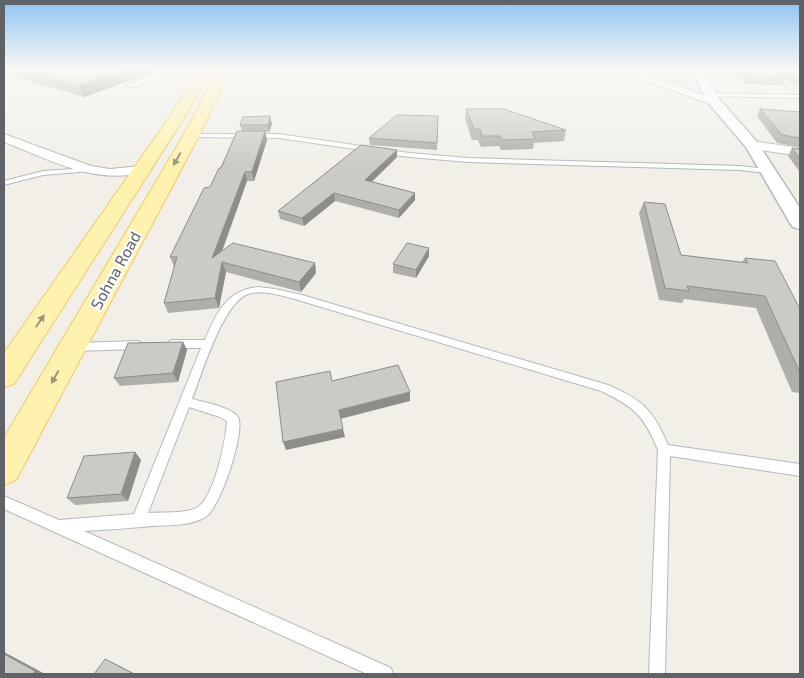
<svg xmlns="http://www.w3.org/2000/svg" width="804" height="678" font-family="'Exo 2',sans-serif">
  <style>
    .green { fill: #c5e8c5 }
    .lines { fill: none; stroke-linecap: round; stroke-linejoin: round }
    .service-casing { stroke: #b5b8bc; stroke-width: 2 }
    .minor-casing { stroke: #b5b8bc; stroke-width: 2 }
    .tertiary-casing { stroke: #b5b8bc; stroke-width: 3 }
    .primary-casing { stroke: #f2c960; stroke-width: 2 }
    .service { fill: #fff; fill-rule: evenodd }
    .minor { fill: #fff; fill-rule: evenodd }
    .tertiary { fill: #fff; fill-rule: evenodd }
    .primary { fill: #fff2af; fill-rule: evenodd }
    .wall { fill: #afaea9 }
    .shaded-wall { fill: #8f8d8a }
    .building { fill: #cccac5; stroke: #8f8d8a }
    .oneway { fill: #979581 }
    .labels { text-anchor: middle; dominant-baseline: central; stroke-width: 4.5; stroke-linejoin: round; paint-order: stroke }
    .street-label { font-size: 16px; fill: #5f6368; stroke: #fff }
  </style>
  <rect width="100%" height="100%" fill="#f1efe8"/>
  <polygon class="green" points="637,70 682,70 691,88"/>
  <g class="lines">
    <defs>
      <g id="service">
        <polygon points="767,70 772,70 794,88 790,89"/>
        <polygon points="709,93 800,95 800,98 711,96"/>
        <polygon points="191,134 279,134 409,153 469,158 740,166 767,169 770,171 767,173 740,170 469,162 409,157 279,138 189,137 188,136"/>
        <polygon points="89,168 92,170 91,171 43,175 4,185 4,181 43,171"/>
        <path d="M 258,287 L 275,289 L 302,295 L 608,385 C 643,400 653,410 668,445 L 800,464 L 800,476 L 670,456 L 665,674 L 649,674 L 658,450 C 644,416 635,407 601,391 L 298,300 C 283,296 263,289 248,294 C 222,304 202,374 192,399 C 203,402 231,407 238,417 C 246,430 220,511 204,518 C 188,526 170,525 152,526 C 130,528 107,530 84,531 L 391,668 L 393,674 L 367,674 L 4,509 L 4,496 L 59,520 L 134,514 L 201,348 L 171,348 L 166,344 L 171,340 L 205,340 C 216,314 226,290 258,287 ZM 189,407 L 220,417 L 227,421 C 226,440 214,497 198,507 C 187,514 161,512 148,513 Z"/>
        <polygon points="139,341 144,345 139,349 74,351 69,347 74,343"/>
      </g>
      <g id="minor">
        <polygon points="163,70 182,70 135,87 129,87 127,85"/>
        <polygon points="619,70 631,70 719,100 720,102 719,104 711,104 620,72"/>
        <path d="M 4,134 L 91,166 L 110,169 L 141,166 L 148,170 C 143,175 136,174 130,175 C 84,180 46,158 4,142 Z"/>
        <polygon points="752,141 800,148 800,156 748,148 746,145 748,142"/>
      </g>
      <polygon id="tertiary" points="691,70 703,70 720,100 757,142 800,208 800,229 793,227 790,223 746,147 710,105"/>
      <g id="primary">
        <polygon points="198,70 210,70 184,118 14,384 4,387 4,353 169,118"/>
        <polygon points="218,70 230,70 199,136 16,480 4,485 4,438 183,136"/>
      </g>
    </defs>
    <use href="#service" class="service-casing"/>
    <use href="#minor" class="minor-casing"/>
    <use href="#tertiary" class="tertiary-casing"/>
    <use href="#primary" class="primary-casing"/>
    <use href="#service" class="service"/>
    <use href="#minor" class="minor"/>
    <use href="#tertiary" class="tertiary"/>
    <use href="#primary" class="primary"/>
  </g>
  <g class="wall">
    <polygon points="4,70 158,70 84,97 4,74"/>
    <polygon points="729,70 800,70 800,85 794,85 780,74 785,79 782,85 745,84"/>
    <polygon points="466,109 566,130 564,141 534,143 533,149 501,150 499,146 481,147 478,140 472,140 465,119"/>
    <polygon points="760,109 800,112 800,147 777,143 757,116"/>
    <polygon points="438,116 437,150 370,145 369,138"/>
    <polygon points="272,124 269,132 265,132 267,140 254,181 247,181 222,251 315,263 316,273 301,292 226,272 219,308 168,313 164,303 174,267 170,257 242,131 240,125"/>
    <polygon points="792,148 800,149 800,172 788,156"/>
    <polygon points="397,157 372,182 415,193 415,200 399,218 335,201 304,226 280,219 278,211"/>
    <polygon points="644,202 681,255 742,262 745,258 800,309 800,393 792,392 756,308 684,299 682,303 659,300 639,213"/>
    <polygon points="429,248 429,256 416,278 393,273 393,264"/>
    <polygon points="183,342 187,350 178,382 120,386 114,378"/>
    <polygon points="135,452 141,460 128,501 75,505 67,498"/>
  </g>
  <g class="shaded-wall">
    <polygon points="124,70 158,70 84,97 78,86"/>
    <polygon points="270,116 272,124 269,132 268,125"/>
    <polygon points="265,131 267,140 254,181 252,172"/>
    <polygon points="397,150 397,157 365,188 365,180"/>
    <polygon points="245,172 247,181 216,268 212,258"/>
    <polygon points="334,193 335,201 304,226 302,218"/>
    <polygon points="415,193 415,200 399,218 399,210"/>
    <polygon points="429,248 429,256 416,278 416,270"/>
    <polygon points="222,262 226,272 219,308 215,298"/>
    <polygon points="315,263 316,273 301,292 299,282"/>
    <polygon points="183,342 187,350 178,382 173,373"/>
    <polygon points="410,392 410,401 340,419 339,410"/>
    <polygon points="343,429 345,437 286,450 283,442"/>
    <polygon points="135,452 141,460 128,501 121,494"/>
    <polygon points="4,652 45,674 33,674 4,654"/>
    <polygon points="105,659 118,665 135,674 134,674"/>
  </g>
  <g class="building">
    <polygon points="23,70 124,70 78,86"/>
    <polygon points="738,70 774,70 785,79 748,78"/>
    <polygon points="785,70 800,70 800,79 797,79"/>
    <polygon points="466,109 504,109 566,130 532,132 535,139 502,140 500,136 482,136 480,129 474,129"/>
    <polygon points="760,109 800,112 800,138 782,135"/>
    <polygon points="397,115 438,116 437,143 369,138"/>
    <polygon points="270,116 268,125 240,125 243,117"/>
    <polygon points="237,131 265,131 252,172 245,172 212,258 233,243 315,263 299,282 222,262 215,298 164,303 177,257 170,257 204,188 210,187 219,168 221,168"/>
    <polygon points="361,145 397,150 365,180 415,193 399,210 334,193 302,218 278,211"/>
    <polygon points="792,148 800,149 800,159"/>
    <polygon points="644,202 665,204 681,255 748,263 745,258 775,261 800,309 800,373 765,296 687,286 689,291 665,288"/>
    <polygon points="407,243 429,248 416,270 393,264"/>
    <polygon points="183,342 173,373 114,378 128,343"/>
    <polygon points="398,365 410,392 339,410 343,429 283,442 276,382 330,371 332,381"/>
    <polygon points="135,452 121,494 67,498 84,456"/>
    <polygon points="4,654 35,671 33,674 4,674"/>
    <polygon points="105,659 134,674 94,674"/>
  </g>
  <defs><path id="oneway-solid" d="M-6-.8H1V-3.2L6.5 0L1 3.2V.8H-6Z" transform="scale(1.25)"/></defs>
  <g class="oneway">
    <use href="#oneway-solid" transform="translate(177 159) rotate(120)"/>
    <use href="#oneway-solid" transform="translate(40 321) rotate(-56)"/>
    <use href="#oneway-solid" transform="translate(55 377) rotate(119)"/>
  </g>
  <linearGradient id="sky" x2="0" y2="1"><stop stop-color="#8fc3f1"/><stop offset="0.42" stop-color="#f9f8f5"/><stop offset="1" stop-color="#f9f8f5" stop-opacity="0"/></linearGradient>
  <rect width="804" height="165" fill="url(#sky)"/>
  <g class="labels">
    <g class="street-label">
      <text transform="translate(115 270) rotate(-61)">Sohna Road</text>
    </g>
  </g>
  <rect width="804" height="678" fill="none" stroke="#5f6368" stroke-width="10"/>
</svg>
